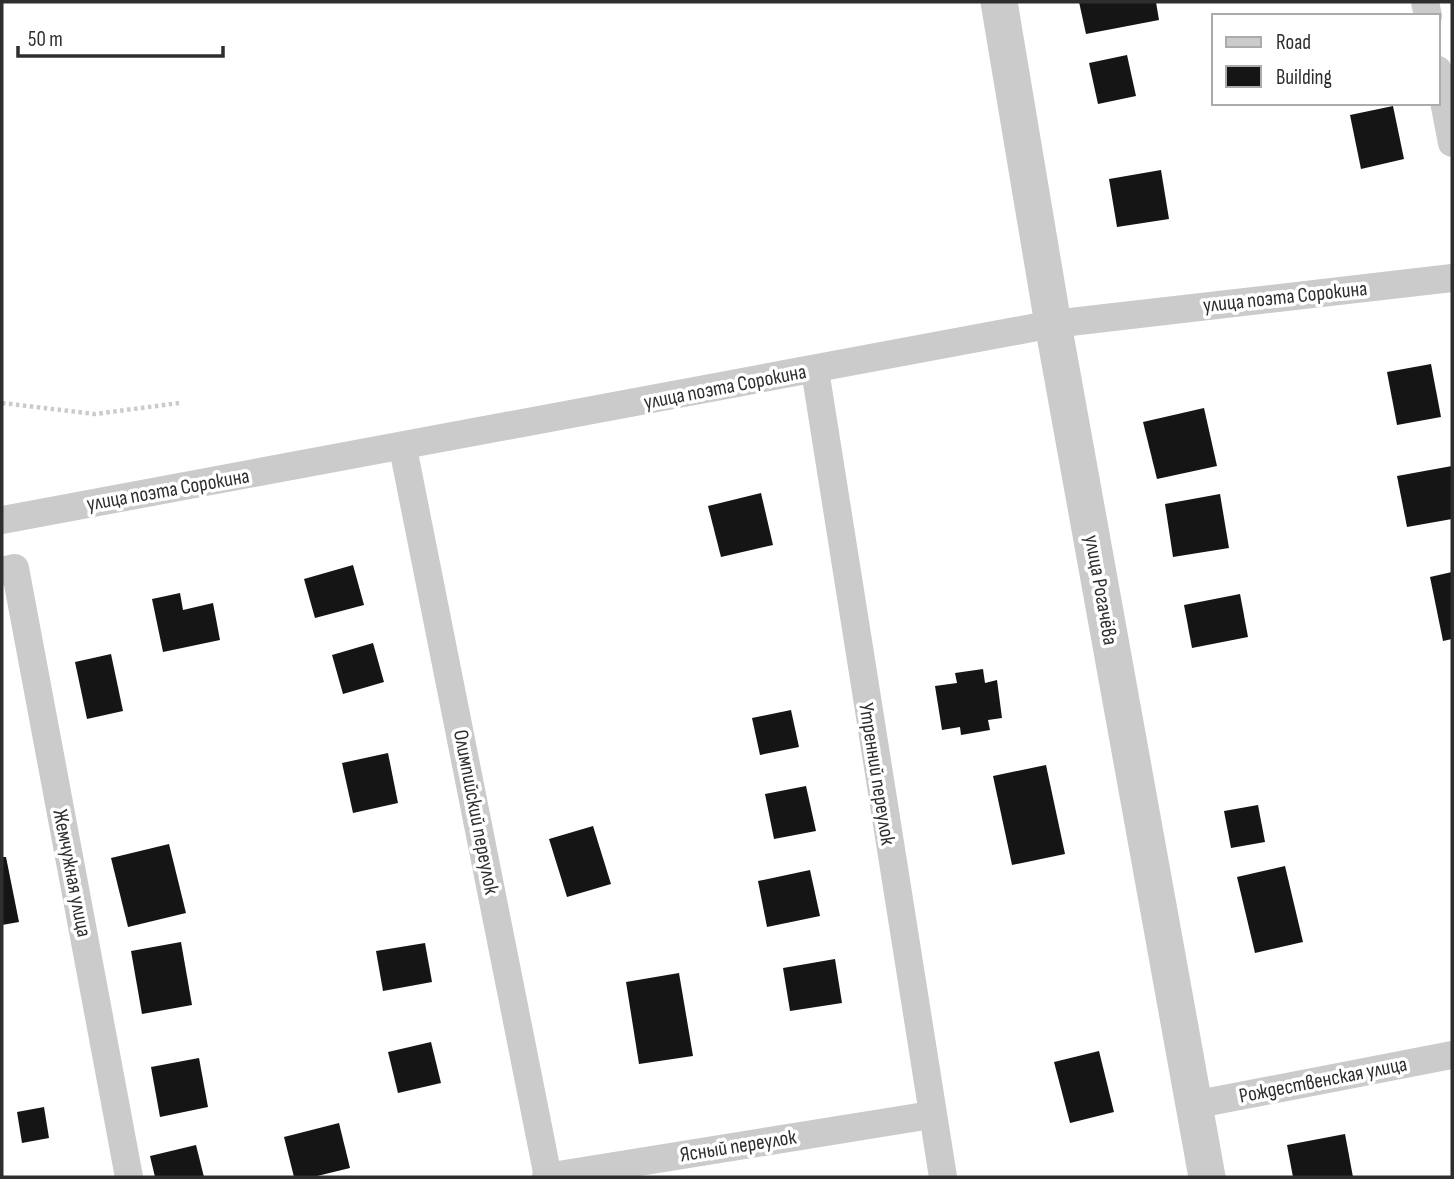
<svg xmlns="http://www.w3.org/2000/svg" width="1454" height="1179" font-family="'Sofia Sans Condensed',sans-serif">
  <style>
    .building { fill: #151515 }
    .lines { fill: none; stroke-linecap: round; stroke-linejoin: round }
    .path { stroke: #cbcbcb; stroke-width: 4.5; stroke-dasharray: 3.5 3.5; stroke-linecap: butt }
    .minor { stroke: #cbcbcb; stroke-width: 28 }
    .tertiary { stroke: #cbcbcb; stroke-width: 37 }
    .labels { text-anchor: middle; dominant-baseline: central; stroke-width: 7; stroke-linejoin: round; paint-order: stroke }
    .street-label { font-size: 21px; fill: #2e2e2e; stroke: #fff }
  </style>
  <rect width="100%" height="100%" fill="#fff"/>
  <g class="building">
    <polygon points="1079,2 1156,2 1159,20 1086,34"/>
    <polygon points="1127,55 1136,96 1098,104 1089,63"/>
    <polygon points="1393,106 1404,159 1361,169 1350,115"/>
    <polygon points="1161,170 1169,219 1117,227 1109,179"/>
    <polygon points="1431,364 1441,417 1397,425 1387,372"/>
    <polygon points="1204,408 1217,466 1157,479 1143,422"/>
    <polygon points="1452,466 1452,519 1407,527 1397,476"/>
    <polygon points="761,493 773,545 721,557 708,506"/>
    <polygon points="1220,494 1229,548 1173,557 1165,504"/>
    <polygon points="353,565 364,605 315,618 304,579"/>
    <polygon points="1452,572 1452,639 1443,641 1430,577"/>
    <polygon points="180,593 183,610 213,603 220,640 163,652 152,599"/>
    <polygon points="1240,594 1248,637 1192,648 1184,605"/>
    <polygon points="373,643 384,682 343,694 332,655"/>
    <polygon points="111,654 123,711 87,719 75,662"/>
    <polygon points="983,669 985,683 997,680 1002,718 988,720 990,730 961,735 960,727 942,730 935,686 957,683 955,673"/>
    <polygon points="791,710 799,747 760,755 752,718"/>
    <polygon points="388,753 398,803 353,813 342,763"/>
    <polygon points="1046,765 1065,854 1012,865 993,776"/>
    <polygon points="806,786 816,831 774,839 765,794"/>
    <polygon points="1258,805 1265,842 1231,848 1224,811"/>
    <polygon points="593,826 611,884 567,897 549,839"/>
    <polygon points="169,844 186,913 128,927 111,858"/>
    <polygon points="2,857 6,857 19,922 2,925"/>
    <polygon points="1285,866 1303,942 1255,953 1237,877"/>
    <polygon points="810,870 820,916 767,927 758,881"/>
    <polygon points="181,942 192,1005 142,1014 131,951"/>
    <polygon points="425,943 432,982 383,991 376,951"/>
    <polygon points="835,959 842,1003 790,1011 783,968"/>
    <polygon points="679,973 693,1056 639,1064 626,982"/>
    <polygon points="431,1042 441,1083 398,1093 388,1052"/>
    <polygon points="1099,1051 1114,1112 1070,1123 1054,1062"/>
    <polygon points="199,1058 208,1107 160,1117 151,1067"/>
    <polygon points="44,1107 49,1138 22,1143 17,1112"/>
    <polygon points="339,1123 350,1168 313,1177 294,1177 284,1137"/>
    <polygon points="1345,1134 1353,1177 1293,1177 1287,1145"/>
    <polygon points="196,1145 204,1177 155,1177 150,1156"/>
  </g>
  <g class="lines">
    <polyline class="path" points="2,403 95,414 179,403"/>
    <g class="minor">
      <polyline points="1425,2 1428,16"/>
      <polyline points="1438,70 1452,143"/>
      <polyline points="815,370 943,1177"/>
      <polyline points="403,448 548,1177"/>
      <polyline points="2,520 1053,324 1452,278"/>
      <polyline points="2,571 15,568 129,1177"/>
      <polyline points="1193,1105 1452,1055"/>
      <polyline points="546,1177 931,1115"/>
    </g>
    <polyline class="tertiary" points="999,2 1053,324 1207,1177"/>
  </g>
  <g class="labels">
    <g class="street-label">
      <text transform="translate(1285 297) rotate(-6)">улица поэта Сорокина</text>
      <text transform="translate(725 387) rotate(-11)">улица поэта Сорокина</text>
      <text transform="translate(168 490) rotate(-10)">улица поэта Сорокина</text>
      <text transform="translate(1101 590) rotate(80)">улица Рогачёва</text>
      <text transform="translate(877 774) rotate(81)">Утренний переулок</text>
      <text transform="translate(476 812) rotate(79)">Олимпийский переулок</text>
      <text transform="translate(72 873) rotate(79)">Жемчужная улица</text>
      <text transform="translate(1323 1080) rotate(-11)">Рождественская улица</text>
      <text transform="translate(738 1146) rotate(-9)">Ясный переулок</text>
    </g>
  </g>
  <rect width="1454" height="1179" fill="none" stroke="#2e2e2e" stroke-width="7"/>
  <rect x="1212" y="14" width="228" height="91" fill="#ffffff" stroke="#ababab" stroke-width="2"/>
  <rect x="1226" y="37" width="35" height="10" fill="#cbcbcb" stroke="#ababab" stroke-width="2"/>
  <text x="1276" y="49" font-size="21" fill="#2e2e2e">Road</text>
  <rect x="1226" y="66" width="35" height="21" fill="#151515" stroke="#ababab" stroke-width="2"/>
  <text x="1276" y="84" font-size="21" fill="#2e2e2e">Building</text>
  <path d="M18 46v10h205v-10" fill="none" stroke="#2e2e2e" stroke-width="3.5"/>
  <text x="28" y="46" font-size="21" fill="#2e2e2e" stroke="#ffffff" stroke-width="5" paint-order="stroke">50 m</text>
</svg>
